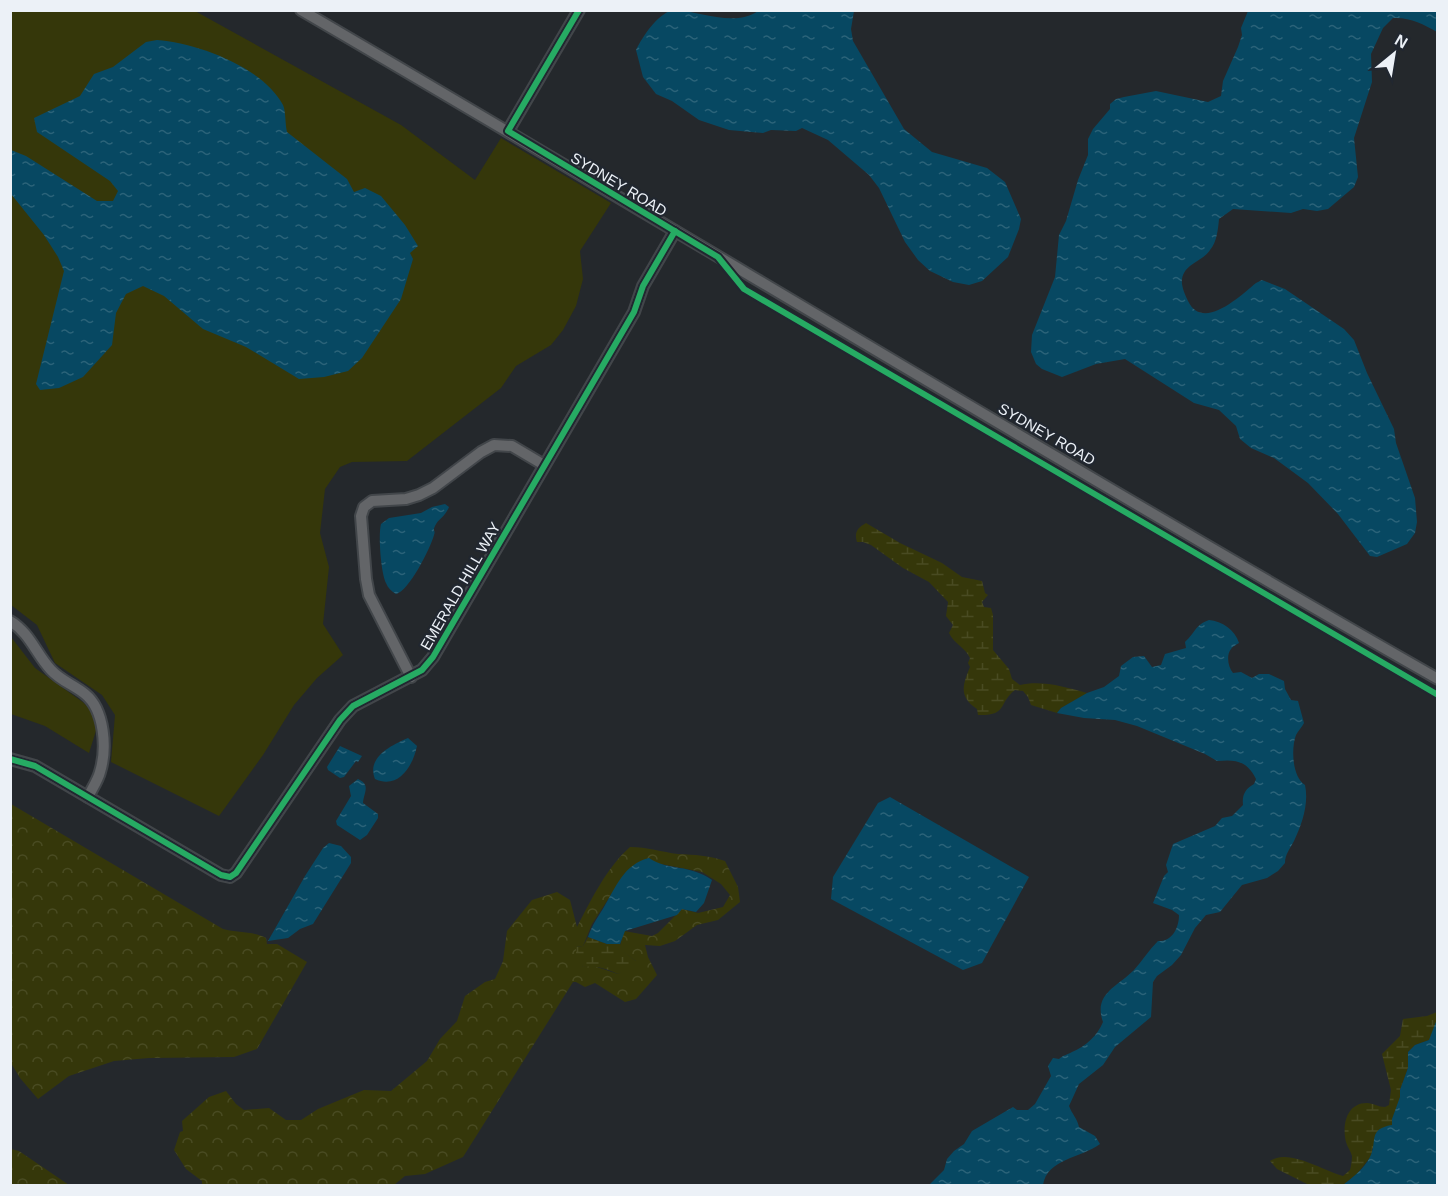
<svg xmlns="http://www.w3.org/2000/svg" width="1448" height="1196" font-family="Arial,sans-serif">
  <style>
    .grass { fill: #35370a }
    .forest { fill: url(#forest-crowns); fill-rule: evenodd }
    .wetland { fill: url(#wetland-marsh) }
    .water { fill: url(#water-ripples) }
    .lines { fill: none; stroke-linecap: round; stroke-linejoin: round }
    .minor-casing { stroke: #42464a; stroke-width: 14 }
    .minor { stroke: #636568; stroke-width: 10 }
    .cycleway-casing { stroke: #212730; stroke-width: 10 }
    .cycleway { stroke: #26ab63; stroke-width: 6 }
    .labels { text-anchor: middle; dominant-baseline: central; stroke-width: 4.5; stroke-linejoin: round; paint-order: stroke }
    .street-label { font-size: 15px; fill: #ecf1f7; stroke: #212730 }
  </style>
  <defs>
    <pattern id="forest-crowns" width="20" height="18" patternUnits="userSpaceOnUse" patternTransform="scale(1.5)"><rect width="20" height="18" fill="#35370a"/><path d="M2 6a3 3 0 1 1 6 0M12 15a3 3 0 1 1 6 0" fill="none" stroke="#494b22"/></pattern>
    <pattern id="wetland-marsh" width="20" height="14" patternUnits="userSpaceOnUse" patternTransform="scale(1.5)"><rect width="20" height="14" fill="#35370a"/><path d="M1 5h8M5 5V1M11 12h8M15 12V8" fill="none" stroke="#494b22"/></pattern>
    <pattern id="water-ripples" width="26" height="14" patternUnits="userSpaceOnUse" patternTransform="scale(1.5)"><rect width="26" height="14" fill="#074862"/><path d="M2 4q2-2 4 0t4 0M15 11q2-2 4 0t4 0" fill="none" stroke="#2b6379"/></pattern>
  </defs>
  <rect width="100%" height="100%" fill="#24282c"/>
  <g class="grass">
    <polygon points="10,11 195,11 401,125 475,180 501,138 611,203 580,251 583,279 576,306 563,330 551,345 516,366 501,388 407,461 352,462 340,467 325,489 320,533 329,567 323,624 343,655 317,678 294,705 263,755 219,816 111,762 115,715 102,695 55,663 37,625 11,605"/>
    <polygon points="11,637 35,668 84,703 99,721 89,753 45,726 11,714"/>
  </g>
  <g class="forest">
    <path d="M 11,804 L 223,929 C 238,933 253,931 266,938 L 267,944 L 277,944 L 307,962 L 257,1049 L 234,1057 L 149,1058 L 114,1061 L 69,1076 L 38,1099 L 20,1078 L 11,1063 Z"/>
    <path d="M 630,847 C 647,847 662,852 678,854 C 696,855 707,855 725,861 L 738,887 L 740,902 L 718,920 L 697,925 L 675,941 L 660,946 L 645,945 L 648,957 L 657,975 L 636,999 L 625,1002 L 595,983 L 585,987 L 576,982 L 573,982 L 463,1157 L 425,1174 L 405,1176 L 394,1185 L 202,1186 L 202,1181 L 186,1169 L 174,1150 L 180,1132 L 183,1131 L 182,1121 L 209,1097 L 226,1091 L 236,1104 L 244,1110 L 269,1108 L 286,1120 L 301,1120 L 318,1109 L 364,1090 L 391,1091 L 427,1061 L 440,1039 L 457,1021 L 465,996 L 485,982 L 495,979 L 503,961 L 507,931 L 532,900 L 557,892 L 570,900 L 577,927 C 591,900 607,867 630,847 ZM 649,858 L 656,863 L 702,872 L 721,884 L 730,895 L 723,907 L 698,913 L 682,909 L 658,933 L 652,936 L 624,931 L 619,949 L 636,961 L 618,974 L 591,965 L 583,967 L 576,947 L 583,946 L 592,924 L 625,873 Z"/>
    <polygon points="11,1149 19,1151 69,1185 11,1185"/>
  </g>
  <g class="wetland">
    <path d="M 866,523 L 900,543 L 942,563 L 962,577 L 982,581 L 985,593 L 988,595 L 982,602 L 984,607 L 991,608 L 993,615 L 993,650 L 1009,669 L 1012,679 L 1020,685 C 1041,680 1066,687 1087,693 L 1086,694 L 1061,708 L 1057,713 L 1031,705 L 1028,697 L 1023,691 L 1015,690 C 998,703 1008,716 978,715 L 977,709 C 959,697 962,686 970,667 L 968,663 L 970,658 C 965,647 954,644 949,633 L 953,625 L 946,616 L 948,602 L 929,582 L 903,568 L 871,545 L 863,542 L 857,542 C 854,533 857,528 866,523 Z"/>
    <path d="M 588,937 L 607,944 L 620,944 L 620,949 L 636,961 L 637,964 L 618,974 C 607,969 596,965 583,967 L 576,956 L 576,947 L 583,946 Z"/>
    <path d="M 1437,1012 L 1437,1024 L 1429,1040 L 1415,1045 L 1408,1052 L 1408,1068 L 1400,1090 L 1400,1097 L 1392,1125 L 1372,1149 L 1372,1155 L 1357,1174 L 1343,1185 L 1309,1185 L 1277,1169 L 1270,1161 C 1289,1148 1323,1171 1343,1176 L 1350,1170 C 1351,1166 1352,1160 1352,1156 C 1351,1151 1347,1147 1346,1142 C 1342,1126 1346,1103 1367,1103 C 1373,1103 1378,1107 1385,1107 L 1389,1105 L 1391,1090 L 1382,1054 L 1400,1036 L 1403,1019 L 1427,1016 Z"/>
  </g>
  <g class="water">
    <path d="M 672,10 C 699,10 733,28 758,11 L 854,11 L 851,29 L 853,41 L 904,129 L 932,152 L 987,168 L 1005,182 L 1021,219 L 1019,229 L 1008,257 L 982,281 L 969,285 L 953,282 L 930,271 L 918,260 L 905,242 L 879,188 L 869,175 L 828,140 L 802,128 L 796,131 L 771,130 L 763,133 L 729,130 L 699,120 L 672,101 L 656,94 L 643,77 L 636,50 C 643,36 656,16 672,10 Z"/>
    <path d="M 1248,11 L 1437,11 L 1437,32 C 1423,24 1410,17 1393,18 L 1383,28 L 1371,54 L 1372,82 L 1354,138 L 1358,177 L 1354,187 L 1328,209 L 1317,211 L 1303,209 L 1291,213 L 1233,209 L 1219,219 C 1218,229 1217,242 1210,250 C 1202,262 1185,263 1182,279 C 1181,286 1185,295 1188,301 C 1203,332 1240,296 1256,283 L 1262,280 L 1285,289 L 1344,329 L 1354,340 L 1367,373 L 1394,429 L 1396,443 L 1415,498 L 1417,522 L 1415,533 L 1407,544 L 1377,557 L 1370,556 L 1338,514 L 1308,483 L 1274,458 L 1251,448 L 1240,439 L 1236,426 L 1219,410 L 1194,403 L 1125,359 L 1096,364 L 1062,377 L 1042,369 L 1036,364 L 1031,352 L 1032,335 L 1055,277 L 1059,235 L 1066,221 L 1078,180 L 1088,155 L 1088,139 L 1093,129 L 1110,109 L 1110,104 L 1116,99 L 1124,97 L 1156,91 L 1208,102 L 1221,96 L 1223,81 L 1238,47 L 1242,35 L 1241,28 Z"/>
    <path d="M 157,40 C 197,43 263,67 283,105 C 286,112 285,124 287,132 L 347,179 L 354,192 L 365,188 L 381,196 L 405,225 L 418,246 L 410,253 L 413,259 L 401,299 L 362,358 L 348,371 L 324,377 L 299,379 L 246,347 L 203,329 L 164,296 L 143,286 L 126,294 L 116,313 L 112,345 L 83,377 L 59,388 L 40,390 L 36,384 L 64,271 L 58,257 L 44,235 L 11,194 L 11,150 L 26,156 L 97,201 L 113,201 L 118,191 L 110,181 L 37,132 L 34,118 L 80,96 L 94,74 L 113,67 L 146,42 Z"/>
    <path d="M 445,504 L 449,507 C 445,517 438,519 435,526 C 432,532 436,529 434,535 C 430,549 409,591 396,594 C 391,591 388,588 386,583 C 381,573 378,535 381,524 L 389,518 L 421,513 L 432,507 Z"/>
    <path d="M 1209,620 C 1222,621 1235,630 1239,643 C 1236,645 1233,646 1231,649 C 1226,655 1228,667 1233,673 L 1241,672 L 1252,678 L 1259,674 L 1269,674 L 1284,681 L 1285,689 L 1291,700 L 1298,701 L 1304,723 C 1302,727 1298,731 1296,735 C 1291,748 1292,777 1305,785 C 1309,804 1302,824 1294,841 C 1290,849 1285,854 1285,863 L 1278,871 L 1267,878 L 1242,885 L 1220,912 L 1206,915 L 1195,928 L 1181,955 L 1172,965 L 1157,976 L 1153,982 L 1151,1017 L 1115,1047 L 1103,1065 L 1079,1084 L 1069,1106 C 1072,1114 1077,1118 1079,1127 L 1095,1136 L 1100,1144 C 1081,1158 1047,1159 1043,1185 L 929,1185 L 944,1170 L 947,1159 L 954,1151 L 964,1144 L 972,1131 L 1013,1107 L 1017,1110 L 1028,1110 L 1035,1104 L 1051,1076 L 1048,1066 L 1053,1058 L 1059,1059 C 1063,1055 1067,1055 1072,1052 C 1085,1047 1098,1035 1103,1022 C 1093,994 1117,987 1134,970 C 1142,961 1149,950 1158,941 C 1172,942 1179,928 1179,915 L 1172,910 L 1153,903 L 1164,876 L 1168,872 L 1166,865 L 1173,844 L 1215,826 L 1222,818 L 1232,816 L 1243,805 C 1242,795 1245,789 1254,784 L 1256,779 C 1247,761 1236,759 1217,761 L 1205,754 L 1137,726 L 1115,720 L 1084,718 L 1057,713 L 1061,708 L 1087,693 L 1104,687 L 1119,676 L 1121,666 L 1133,657 L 1144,656 L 1152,667 L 1161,665 L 1165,654 L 1186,648 L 1185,642 C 1195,633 1195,625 1209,620 Z"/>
    <path d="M 408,738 L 417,746 C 413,766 398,790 375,779 C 366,757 392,745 408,738 Z"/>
    <polygon points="340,746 362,756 358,762 356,761 344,777 340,778 328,770 327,767"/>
    <path d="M 358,779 C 371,785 364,792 363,803 L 378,814 L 378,818 L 367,835 L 360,840 L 337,825 L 336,821 L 351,796 L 349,786 Z"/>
    <polygon points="890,797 1029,877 982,963 963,970 831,899 833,877 878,803"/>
    <polygon points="329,843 341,846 351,857 351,863 313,924 300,929 288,938 268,941 305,876 323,848"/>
    <path d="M 649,858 C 668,871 690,864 712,880 L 704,903 L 696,912 L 682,909 L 677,915 L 625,931 L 620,944 L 607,944 L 588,937 C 592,925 598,917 604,907 C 616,887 624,864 649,858 Z"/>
    <path d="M 1437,1019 L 1437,1183 L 1436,1186 L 1343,1185 C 1353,1177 1364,1169 1370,1157 C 1378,1142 1367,1129 1392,1125 L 1392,1119 L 1400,1097 L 1400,1090 L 1408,1068 L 1408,1052 L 1415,1045 L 1429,1040 Z"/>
  </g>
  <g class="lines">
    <defs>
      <g id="minor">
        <path d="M 301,10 C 681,232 1056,461 1438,679"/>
        <polyline points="508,131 579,10"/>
        <path d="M 10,621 C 30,633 36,654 51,670 C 61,681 74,685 85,694 C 105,710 107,749 100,772 C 98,780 92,789 88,797"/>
        <polyline points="411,677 369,595 366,579 361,516 364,507 372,501 406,499 419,495 433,488 481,452 494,445 512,446 544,465"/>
        <polyline points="10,759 35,766 221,875 230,877 236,873 340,720 353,706 422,670 433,657 634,312 643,286 675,231"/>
      </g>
    </defs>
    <use href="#minor" class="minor-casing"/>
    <use href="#minor" class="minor"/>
    <defs>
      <g id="cycleway">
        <polyline points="579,10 508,131 718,257 744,289 1438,695"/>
        <polyline points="10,759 35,766 221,875 230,877 236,873 340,720 353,706 422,670 433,657 634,312 643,286 675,231"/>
      </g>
    </defs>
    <use href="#cycleway" class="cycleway-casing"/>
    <use href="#cycleway" class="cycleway"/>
  </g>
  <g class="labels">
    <g class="street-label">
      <text transform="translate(619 184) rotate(31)">SYDNEY ROAD</text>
      <text transform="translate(1047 434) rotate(30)">SYDNEY ROAD</text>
      <text transform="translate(460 586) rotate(-60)">EMERALD HILL WAY</text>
    </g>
  </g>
  <rect width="1448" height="1196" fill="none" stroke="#ecf1f7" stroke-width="24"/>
  <g transform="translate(1394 54) rotate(30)" stroke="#212730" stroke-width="4.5" paint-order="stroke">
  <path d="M0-4.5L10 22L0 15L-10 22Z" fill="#ecf1f7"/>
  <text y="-9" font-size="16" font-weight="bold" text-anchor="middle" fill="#ecf1f7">N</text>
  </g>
</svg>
